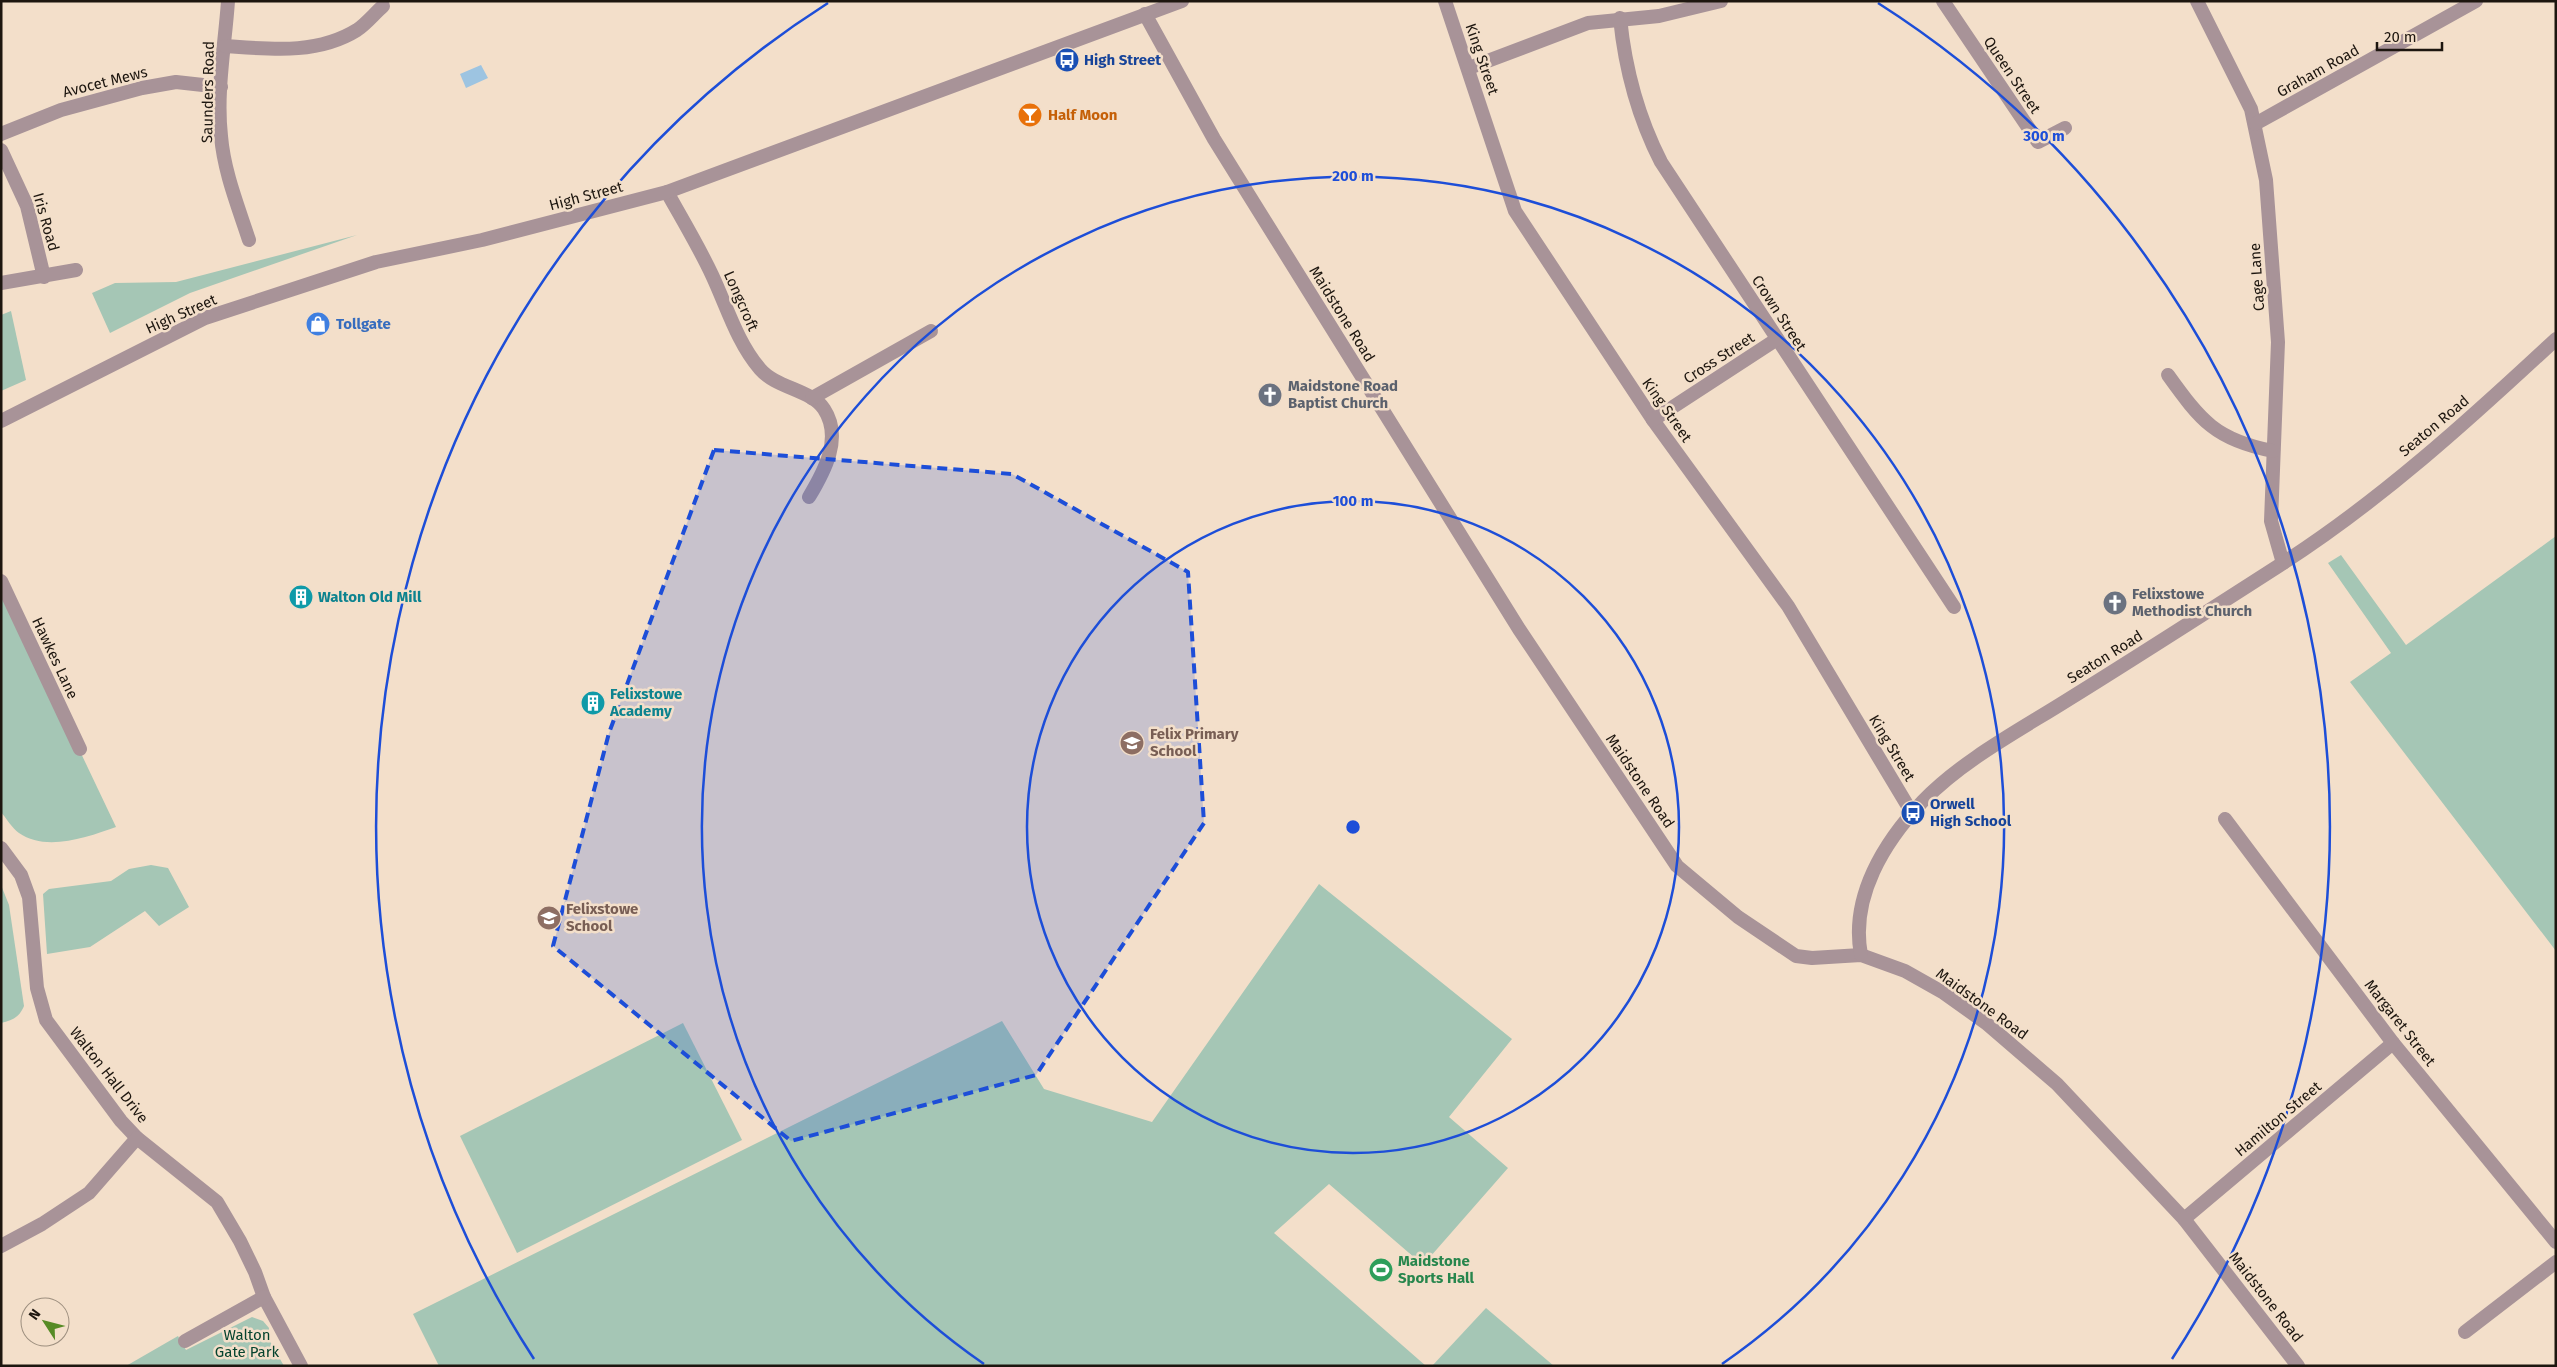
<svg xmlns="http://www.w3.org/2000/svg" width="2557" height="1367" font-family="'Fira Sans',sans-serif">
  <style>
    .green { fill: #a5c6b5 }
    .water { fill: #9dc4e1 }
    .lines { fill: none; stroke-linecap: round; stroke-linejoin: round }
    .minor { stroke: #a89398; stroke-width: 14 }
    .tertiary { stroke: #a89398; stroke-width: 14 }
    .marked { fill: #1d4ed8; fill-opacity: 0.2; stroke: #1d4ed8; stroke-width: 4; stroke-dasharray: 10 6; stroke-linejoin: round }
    .ring { fill: none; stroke: #1d4ed8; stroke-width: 2.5 }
    .labels { text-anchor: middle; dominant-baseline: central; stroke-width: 5; stroke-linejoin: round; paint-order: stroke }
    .street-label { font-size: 15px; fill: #1d160f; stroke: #f3dfca }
    .transit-label { font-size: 15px; font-weight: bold; fill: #164399; stroke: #f3dfca; text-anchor: start }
    .food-label { font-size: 15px; font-weight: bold; fill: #c56008; stroke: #f3dfca; text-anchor: start }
    .shop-label { font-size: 15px; font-weight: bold; fill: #366cbe; stroke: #f3dfca; text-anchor: start }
    .worship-label { font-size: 15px; font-weight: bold; fill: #5b616d; stroke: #f3dfca; text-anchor: start }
    .culture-label { font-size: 15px; font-weight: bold; fill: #0d838f; stroke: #f3dfca; text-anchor: start }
    .education-label { font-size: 15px; font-weight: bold; fill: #785e54; stroke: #f3dfca; text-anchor: start }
    .leisure-label { font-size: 15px; font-weight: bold; fill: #27864d; stroke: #f3dfca; text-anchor: start }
    .park-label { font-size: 15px; fill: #04432e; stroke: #f3dfca }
    .centre { fill: #1d4ed8; stroke: #f3dfca; stroke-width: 2.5 }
    .ring-label { font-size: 15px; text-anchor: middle; font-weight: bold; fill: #1d4ed8; stroke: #f3dfca; stroke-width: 5; stroke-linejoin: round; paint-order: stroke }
  </style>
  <rect width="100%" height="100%" fill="#f3dfca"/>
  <g class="green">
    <polygon points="357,235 190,293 110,333 92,293 115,283 176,282"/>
    <polygon points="11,311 26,380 1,391 1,315"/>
    <polygon points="2556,536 2556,951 2350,682 2391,653 2328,563 2341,555 2406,645"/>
    <path d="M 1,585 L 116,827 C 88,837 46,852 19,833 C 12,828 6,818 1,812 Z"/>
    <polygon points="151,865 168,868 189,907 159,926 145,911 90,947 47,954 43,894 49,889 111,881 129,869"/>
    <polygon points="1319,884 1512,1039 1449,1117 1508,1168 1423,1265 1329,1184 1274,1233 1426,1366 439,1366 413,1314 1002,1021 1044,1089 1152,1122"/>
    <path d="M 1,885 L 9,905 L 24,1006 C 19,1018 12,1020 1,1023 Z"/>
    <polygon points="683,1023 742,1140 517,1253 460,1136"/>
    <polygon points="1486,1308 1554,1366 1432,1366"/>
    <polygon points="252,1317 263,1321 269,1328 268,1338 284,1366 126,1366 178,1336 186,1350"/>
  </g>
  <polygon class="water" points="481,65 488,78 466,88 460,74"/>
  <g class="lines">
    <g class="minor">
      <path d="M 228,1 C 225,45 216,92 221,136 C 224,172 238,206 249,240"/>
      <polyline points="1445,1 1515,211 1653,420 1788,606 1912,813"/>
      <polyline points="1943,1 2038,142 2065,128"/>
      <polyline points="2197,1 2251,109 2266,180 2278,342 2271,521 2283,563"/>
      <path d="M 1620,18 C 1625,68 1638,117 1661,162 L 1954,607"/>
      <path d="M 225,46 C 269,49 317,55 357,30 C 366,24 374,14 383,6"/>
      <polyline points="1469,68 1588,23 1659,16 1721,1"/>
      <polyline points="2255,124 2476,1"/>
      <polyline points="1,134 61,110 142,88 176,82 221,87"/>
      <polyline points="1,150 27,206 44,277"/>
      <path d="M 667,192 C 682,219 699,247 712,275 C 727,307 737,342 760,369 C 776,388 812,390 824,409 C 843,438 824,472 809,497"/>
      <polyline points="1,283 76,270"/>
      <path d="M 2168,375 C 2201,421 2216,440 2273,451"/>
      <polyline points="812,398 931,331"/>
      <polyline points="1653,420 1777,339"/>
      <polyline points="1,581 80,749"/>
      <polyline points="2225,819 2393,1043 2556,1242"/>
      <polyline points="1,848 21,875 29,897 37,988 46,1020 121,1121 137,1138 217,1202 240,1241 255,1272 264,1297 301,1366"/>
      <polyline points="2184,1219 2393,1043"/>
      <polyline points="1,1246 42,1224 89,1193 137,1138"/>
      <polyline points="2465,1332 2556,1262"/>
      <polyline points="185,1341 264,1297"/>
    </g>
    <g class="tertiary">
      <polyline points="1145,14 1214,139 1519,629 1677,866 1738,917 1796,956 1812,958 1861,955 1905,971 1944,993 1986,1023 2057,1084 2184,1219 2298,1366"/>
      <polyline points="1,421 205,318 376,262 482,240 667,192 1182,1"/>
      <path d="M 1861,955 C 1850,897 1884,842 1923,801 C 1964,759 2020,730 2069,699 C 2140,655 2210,610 2280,565 C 2380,501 2469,420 2556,339"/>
    </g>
  </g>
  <path class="marked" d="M 714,450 L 1012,474 L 1188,572 L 1204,823 L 1036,1075 L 791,1141 L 553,946 L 609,733 Z"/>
  <g class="ring">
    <circle cx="1353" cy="827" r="326"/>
    <path d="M984 1364A651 651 0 1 1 1722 1364"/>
    <path d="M534 1359A977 977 0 0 1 828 3M1878 3A977 977 0 0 1 2172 1359"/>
  </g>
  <defs>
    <symbol id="bus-disc" viewBox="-11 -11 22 22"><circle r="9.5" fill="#1a4fb4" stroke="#f3dfca"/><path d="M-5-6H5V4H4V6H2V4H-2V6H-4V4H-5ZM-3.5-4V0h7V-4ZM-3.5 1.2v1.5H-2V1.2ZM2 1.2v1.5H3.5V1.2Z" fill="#fff"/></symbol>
    <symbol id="bar-disc" viewBox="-11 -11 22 22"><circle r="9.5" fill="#e8710a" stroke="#f3dfca"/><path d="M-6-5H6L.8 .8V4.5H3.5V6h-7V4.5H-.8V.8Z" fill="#fff"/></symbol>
    <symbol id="shop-disc" viewBox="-11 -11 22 22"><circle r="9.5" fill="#3f7fe0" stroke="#f3dfca"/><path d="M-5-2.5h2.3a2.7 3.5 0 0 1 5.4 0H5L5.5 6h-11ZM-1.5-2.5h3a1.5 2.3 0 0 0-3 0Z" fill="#fff"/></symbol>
    <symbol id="church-disc" viewBox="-11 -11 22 22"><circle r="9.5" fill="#6b7280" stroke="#f3dfca"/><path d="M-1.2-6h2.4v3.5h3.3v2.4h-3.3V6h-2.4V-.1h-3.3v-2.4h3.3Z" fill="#fff"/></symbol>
    <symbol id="building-disc" viewBox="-11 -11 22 22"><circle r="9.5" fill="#0f9aa8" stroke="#f3dfca"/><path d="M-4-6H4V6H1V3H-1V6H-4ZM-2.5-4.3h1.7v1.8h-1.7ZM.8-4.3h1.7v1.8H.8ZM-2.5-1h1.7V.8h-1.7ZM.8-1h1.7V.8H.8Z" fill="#fff"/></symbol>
    <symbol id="school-disc" viewBox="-11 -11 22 22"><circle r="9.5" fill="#8d6e63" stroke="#f3dfca"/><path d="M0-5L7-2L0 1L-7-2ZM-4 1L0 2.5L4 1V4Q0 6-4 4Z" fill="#fff"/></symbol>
    <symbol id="stadium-disc" viewBox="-11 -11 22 22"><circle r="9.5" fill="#2e9e5b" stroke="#f3dfca"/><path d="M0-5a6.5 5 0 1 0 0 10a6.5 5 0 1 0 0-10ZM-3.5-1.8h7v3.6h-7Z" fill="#fff"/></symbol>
  </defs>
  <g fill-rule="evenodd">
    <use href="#bus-disc" x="1053" y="46" width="28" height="28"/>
    <use href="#bar-disc" x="1016" y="101" width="28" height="28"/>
    <use href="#shop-disc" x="304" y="310" width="28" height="28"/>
    <use href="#church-disc" x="1256" y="381" width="28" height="28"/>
    <use href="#building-disc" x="287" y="583" width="28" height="28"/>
    <use href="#church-disc" x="2101" y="589" width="28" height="28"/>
    <use href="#building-disc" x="579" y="689" width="28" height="28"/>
    <use href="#school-disc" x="1118" y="729" width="28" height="28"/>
    <use href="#bus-disc" x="1899" y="799" width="28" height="28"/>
    <use href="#school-disc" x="535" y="904" width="28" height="28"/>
    <use href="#stadium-disc" x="1367" y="1256" width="28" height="28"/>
  </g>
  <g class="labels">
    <g class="street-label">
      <text transform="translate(1482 59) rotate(71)">King Street</text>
      <text transform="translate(2318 71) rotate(-29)">Graham Road</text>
      <text transform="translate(2012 75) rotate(56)">Queen Street</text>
      <text transform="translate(105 82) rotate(-14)">Avocet Mews</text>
      <text transform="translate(208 92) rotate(-89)">Saunders Road</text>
      <text transform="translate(586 196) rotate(-15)">High Street</text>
      <text transform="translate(46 222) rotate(74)">Iris Road</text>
      <text transform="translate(2257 277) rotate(-94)">Cage Lane</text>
      <text transform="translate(741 301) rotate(66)">Longcroft</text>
      <text transform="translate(1779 313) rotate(57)">Crown Street</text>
      <text transform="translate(181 314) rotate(-24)">High Street</text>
      <text transform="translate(1342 314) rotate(58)">Maidstone Road</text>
      <text transform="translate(1719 358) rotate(-33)">Cross Street</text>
      <text transform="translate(1667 410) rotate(55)">King Street</text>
      <text transform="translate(2434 426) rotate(-40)">Seaton Road</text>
      <text transform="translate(2105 657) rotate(-32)">Seaton Road</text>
      <text transform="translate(55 658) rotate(65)">Hawkes Lane</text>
      <text transform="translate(1892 748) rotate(59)">King Street</text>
      <text transform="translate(1640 781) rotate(56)">Maidstone Road</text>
      <text transform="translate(1982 1004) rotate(36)">Maidstone Road</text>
      <text transform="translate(2400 1023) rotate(52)">Margaret Street</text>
      <text transform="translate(109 1075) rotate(52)">Walton Hall Drive</text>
      <text transform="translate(2278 1119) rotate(-40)">Hamilton Street</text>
      <text transform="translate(2266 1297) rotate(52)">Maidstone Road</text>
    </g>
    <g class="transit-label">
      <text x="1084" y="60">High Street</text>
      <text x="1930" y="804">Orwell<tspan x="1930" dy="17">High School</tspan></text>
    </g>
    <g class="food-label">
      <text x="1048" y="115">Half Moon</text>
    </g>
    <g class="shop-label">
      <text x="336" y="324">Tollgate</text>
    </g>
    <g class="worship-label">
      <text x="1288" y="386">Maidstone Road<tspan x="1288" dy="17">Baptist Church</tspan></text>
      <text x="2132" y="594">Felixstowe<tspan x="2132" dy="17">Methodist Church</tspan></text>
    </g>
    <g class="culture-label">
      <text x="318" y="597">Walton Old Mill</text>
      <text x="610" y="694">Felixstowe<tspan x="610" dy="17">Academy</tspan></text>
    </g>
    <g class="education-label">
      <text x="1150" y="734">Felix Primary<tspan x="1150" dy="17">School</tspan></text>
      <text x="566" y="909">Felixstowe<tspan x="566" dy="17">School</tspan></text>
    </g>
    <g class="leisure-label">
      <text x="1398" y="1261">Maidstone<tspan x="1398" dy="17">Sports Hall</tspan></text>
    </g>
    <g class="park-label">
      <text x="247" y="1335">Walton<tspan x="247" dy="17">Gate Park</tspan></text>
    </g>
  </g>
  <circle cx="1353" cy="827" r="8" class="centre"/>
  <g class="ring-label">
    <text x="2044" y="141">300 m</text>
    <text x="1353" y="181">200 m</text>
    <text x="1353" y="506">100 m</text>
  </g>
  <rect width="2557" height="1367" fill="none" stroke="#1d160f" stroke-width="5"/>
  <g transform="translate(45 1322) rotate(306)"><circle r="24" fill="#f3dfca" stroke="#9d8f7f"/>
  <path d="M0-4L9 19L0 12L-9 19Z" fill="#568b25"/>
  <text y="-8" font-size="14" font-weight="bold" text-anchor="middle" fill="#1d160f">N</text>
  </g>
  <path d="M2377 42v8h65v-8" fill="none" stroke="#1d160f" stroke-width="2.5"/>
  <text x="2384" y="42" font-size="15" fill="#1d160f" stroke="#f3dfca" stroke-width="4" paint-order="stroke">20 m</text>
</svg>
